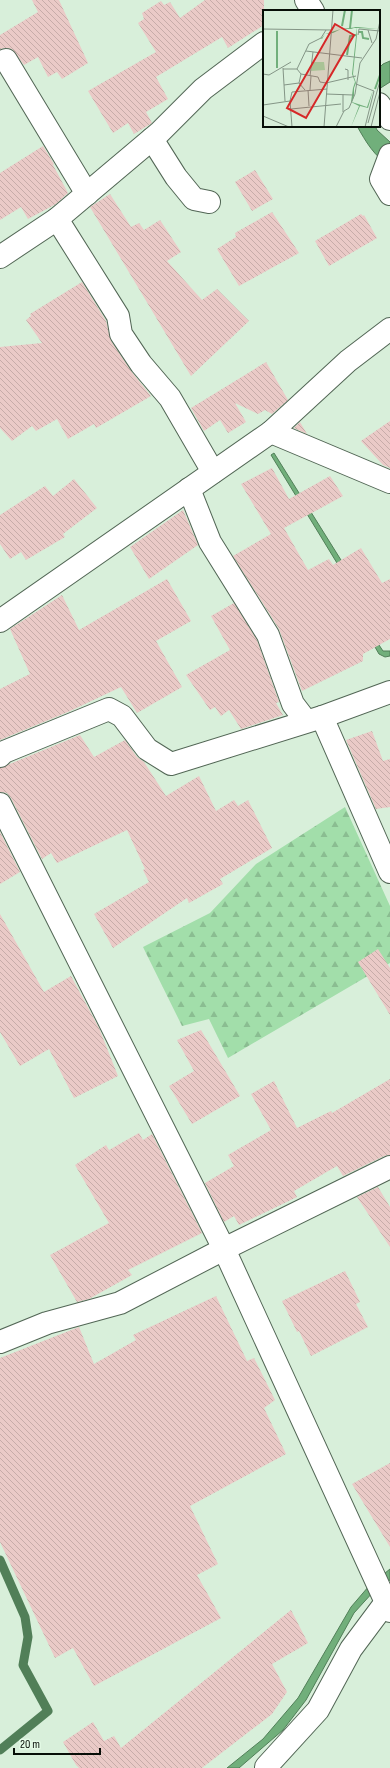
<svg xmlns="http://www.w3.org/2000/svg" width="390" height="1768" font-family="'Sofia Sans Condensed',sans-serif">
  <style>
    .forest { fill: url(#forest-firs) }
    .water { fill: #71af7b; stroke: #517f58 }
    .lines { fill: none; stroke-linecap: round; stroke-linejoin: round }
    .stream { stroke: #517f58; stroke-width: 9 }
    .building { fill: url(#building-back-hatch) }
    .minor-casing { stroke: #526655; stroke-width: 24 }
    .minor { stroke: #fff; stroke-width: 22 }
    .inset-river { fill: none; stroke: #71af7b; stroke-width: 2 }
    .inset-road { fill: none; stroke: #849586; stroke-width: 1 }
    .view { fill: #d62828; fill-opacity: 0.15; stroke: #d62828; stroke-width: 2 }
    .inset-edge { fill: none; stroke: #070e07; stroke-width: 2 }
  </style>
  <defs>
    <pattern id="forest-firs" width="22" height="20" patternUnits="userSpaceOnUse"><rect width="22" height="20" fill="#a2deaa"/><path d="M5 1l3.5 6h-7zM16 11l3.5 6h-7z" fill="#8abd91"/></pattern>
    <pattern id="building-back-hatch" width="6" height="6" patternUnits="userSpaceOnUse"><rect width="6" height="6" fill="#eacac7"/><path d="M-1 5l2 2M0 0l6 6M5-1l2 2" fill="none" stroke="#c7aca9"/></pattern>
  </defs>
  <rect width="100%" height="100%" fill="#d8efda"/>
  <polygon class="forest" points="345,807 390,906 390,963 228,1058 209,1019 182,1026 143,947 210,913 256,864"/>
  <g class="water">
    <polygon points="390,61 390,82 379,89 379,68 383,64"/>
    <path d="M 357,126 L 375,126 L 377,130 L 390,142 L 390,166 C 374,156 366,142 357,126 Z"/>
    <polygon points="274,453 366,600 379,645 383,651 390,651 390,656 385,657 379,654 375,647 362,604 271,455"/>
    <polygon points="390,1569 390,1580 374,1591 354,1613 306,1700 283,1730 239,1768 227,1768 263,1739 298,1698 351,1607 369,1586"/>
  </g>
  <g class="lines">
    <polyline class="stream" points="0,1560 25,1617 28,1637 23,1665 48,1711 0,1750"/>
  </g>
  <g class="building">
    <polygon points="32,0 59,0 88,63 62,79 57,72 48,77 38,57 24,65 12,49 6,48 0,49 0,35 38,12"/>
    <polygon points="205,0 264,0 264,25 228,48 222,37 156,77 168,99 146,112 152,123 134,134 128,123 113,133 88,91 156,52 138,23 144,19 142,13 161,1 164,5 170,2 180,18"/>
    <polygon points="43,146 54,164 53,165 68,193 56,204 28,219 21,207 0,220 0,173"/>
    <polygon points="255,170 273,199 252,211 235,182"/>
    <polygon points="110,194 131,227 139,223 144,230 160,220 181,252 167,261 202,300 217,289 249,321 191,376 90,207"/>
    <polygon points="272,212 299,253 239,286 217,249 236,237 235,233"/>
    <polygon points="361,214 363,216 364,215 377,238 329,266 315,241"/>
    <polygon points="82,282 106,321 111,341 131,371 151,396 96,428 94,424 68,439 57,419 36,431 32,426 12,441 0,428 0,347 42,343 26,320 31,316 30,314"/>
    <polygon points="266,362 288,400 272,414 265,410 258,414 235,403 246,422 228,433 220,420 204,431 191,408"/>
    <polygon points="390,421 390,468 383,465 361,441"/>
    <polygon points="300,422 307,434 294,428"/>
    <polygon points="272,468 289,499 330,476 343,496 284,528 308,570 329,559 333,565 361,548 382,583 390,579 390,639 363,654 363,661 302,691 279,629 233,556 271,534 241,484"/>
    <polygon points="74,479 97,508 63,534 65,537 26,560 21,552 10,559 0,544 0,515 45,486 53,496"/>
    <polygon points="183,510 198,545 149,579 130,547"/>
    <polygon points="167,579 191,621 156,641 182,687 137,713 121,687 68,712 0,740 0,689 30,674 10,629 62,595 79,630"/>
    <polygon points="234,603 257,640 279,702 276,703 283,715 241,729 229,710 221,716 215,707 210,710 186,675 230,650 211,616"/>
    <polygon points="372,731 383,761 390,759 390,807 376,809 346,740"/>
    <polygon points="80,735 94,757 125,740 137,757 144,762 166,796 199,776 216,811 234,800 238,806 248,800 272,848 220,879 223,884 189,903 187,898 113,948 94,914 149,882 143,870 145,869 127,830 57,863 51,853 42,859 11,798 7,793 0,792 0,768"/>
    <polygon points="0,832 20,872 0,884"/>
    <polygon points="0,914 44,992 71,976 99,1028 118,1076 74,1098 49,1049 20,1066 0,1032"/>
    <polygon points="378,949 390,968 390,1015 358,962"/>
    <polygon points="201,1030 240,1096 192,1124 169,1086 194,1071 177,1040"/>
    <polygon points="390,1079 390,1155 384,1156 343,1176 337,1166 294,1191 297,1197 239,1225 234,1216 224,1222 205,1183 234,1166 228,1155 271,1130 251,1094 274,1081 297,1128 331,1111 332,1113"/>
    <polygon points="139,1133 143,1140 152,1134 202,1233 128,1270 132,1275 89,1299 77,1302 50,1255 109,1223 75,1165 106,1145 109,1150"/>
    <polygon points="378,1187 390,1207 390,1247 357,1197"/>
    <polygon points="345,1271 360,1302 356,1304 368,1327 311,1356 299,1331 297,1332 282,1301"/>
    <polygon points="216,1296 247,1361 254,1358 275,1400 264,1408 286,1454 190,1506 218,1564 197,1575 221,1618 94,1686 73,1648 55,1658 0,1542 0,1358 79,1327 94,1364 136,1340 133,1335"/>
    <polygon points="390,1463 390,1547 352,1484"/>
    <polygon points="291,1610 308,1643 272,1664 287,1692 272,1714 202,1768 79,1768 76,1765 63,1742 93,1722 104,1741 114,1736 121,1748"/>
  </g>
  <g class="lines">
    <defs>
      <g id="minor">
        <polyline points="306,0 313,11"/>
        <polyline points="6,60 87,194"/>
        <polyline points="379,104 390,119"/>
        <polyline points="152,139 176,177 194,199 209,202"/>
        <polyline points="390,155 381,179 390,194"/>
        <polyline points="57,219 118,316 121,334 141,364 170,398 213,472"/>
        <polyline points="0,257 57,219 159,133 203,89 264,43"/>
        <polyline points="271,432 390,482"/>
        <polyline points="189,489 210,542 268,635 293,704 306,721"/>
        <polyline points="0,621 271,432 348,361 390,329"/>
        <polyline points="322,717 390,872"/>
        <polyline points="0,756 4,752 109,709 122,716 147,749 171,764 322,717 390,692"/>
        <polyline points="0,804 224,1249 390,1611"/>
        <polyline points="0,1342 47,1323 120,1303 224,1249 390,1167"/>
        <polyline points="266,1767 318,1710 351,1649 386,1602"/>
      </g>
    </defs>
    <use href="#minor" class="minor-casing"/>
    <use href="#minor" class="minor"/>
  </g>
  <g transform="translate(263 10)">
    <rect width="117" height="117" fill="#d8efda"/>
    <path d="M 49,52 L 61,52 L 62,60 L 48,61 Z" fill="#a2deaa"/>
    <path d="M 94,18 L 94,25 L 90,64 L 93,73 L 91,78 L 91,86 L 89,92 L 104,97 L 110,80 L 105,98 L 97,96 L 88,117 L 96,96 L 88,92 L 90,78 L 92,72 L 89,64 L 94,17 L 88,19 L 78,19 L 70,23 L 62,24 L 59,29 L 58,29 L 62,24 L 78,19 L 95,17 L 115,19 Z" fill="#71af7b"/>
    <path class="inset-river" d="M 79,16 L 82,0M 87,18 L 89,0M 96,22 L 99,22 L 100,28 L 106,29M 84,45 L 87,26 L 93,25M 14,58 L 14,21M 112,79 L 117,65"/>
    <path class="inset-road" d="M 0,19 L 68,20M 105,20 L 109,33M 95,25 L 96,19 L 117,21M 43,41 L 99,48M 20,58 L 22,91M 20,59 L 34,59 L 38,64 L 55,67 L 57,72 L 63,73 L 93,66M 34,59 L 46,34 L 58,28 L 63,20M 82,59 L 85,60 L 85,70M 0,64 L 6,65 L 28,52M 38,64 L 36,73 L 42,80M 47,66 L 50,42M 93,74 L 111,81 L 102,117M 21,75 L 36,73M 45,80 L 46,96M 47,80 L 48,66M 63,84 L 90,85M 80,84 L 80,102M 0,95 L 27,91M 28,99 L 78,94M 0,106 L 26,117M 105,113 L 117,71M 29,117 L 27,91 L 29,82 L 64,79M 61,117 L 70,0M 73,117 L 81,101 L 86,98 L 92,84 L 97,53 L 113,29 L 117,11M 108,117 L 117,82"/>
    <path class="view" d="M 72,14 L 91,25 L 43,108 L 24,98 Z"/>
    <rect width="117" height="117" class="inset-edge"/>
  </g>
  <path d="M14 1748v6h86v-6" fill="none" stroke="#070e07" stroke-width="2"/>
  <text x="20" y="1748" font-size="12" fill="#070e07" stroke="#e5fce7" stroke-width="3" paint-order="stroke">20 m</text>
</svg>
